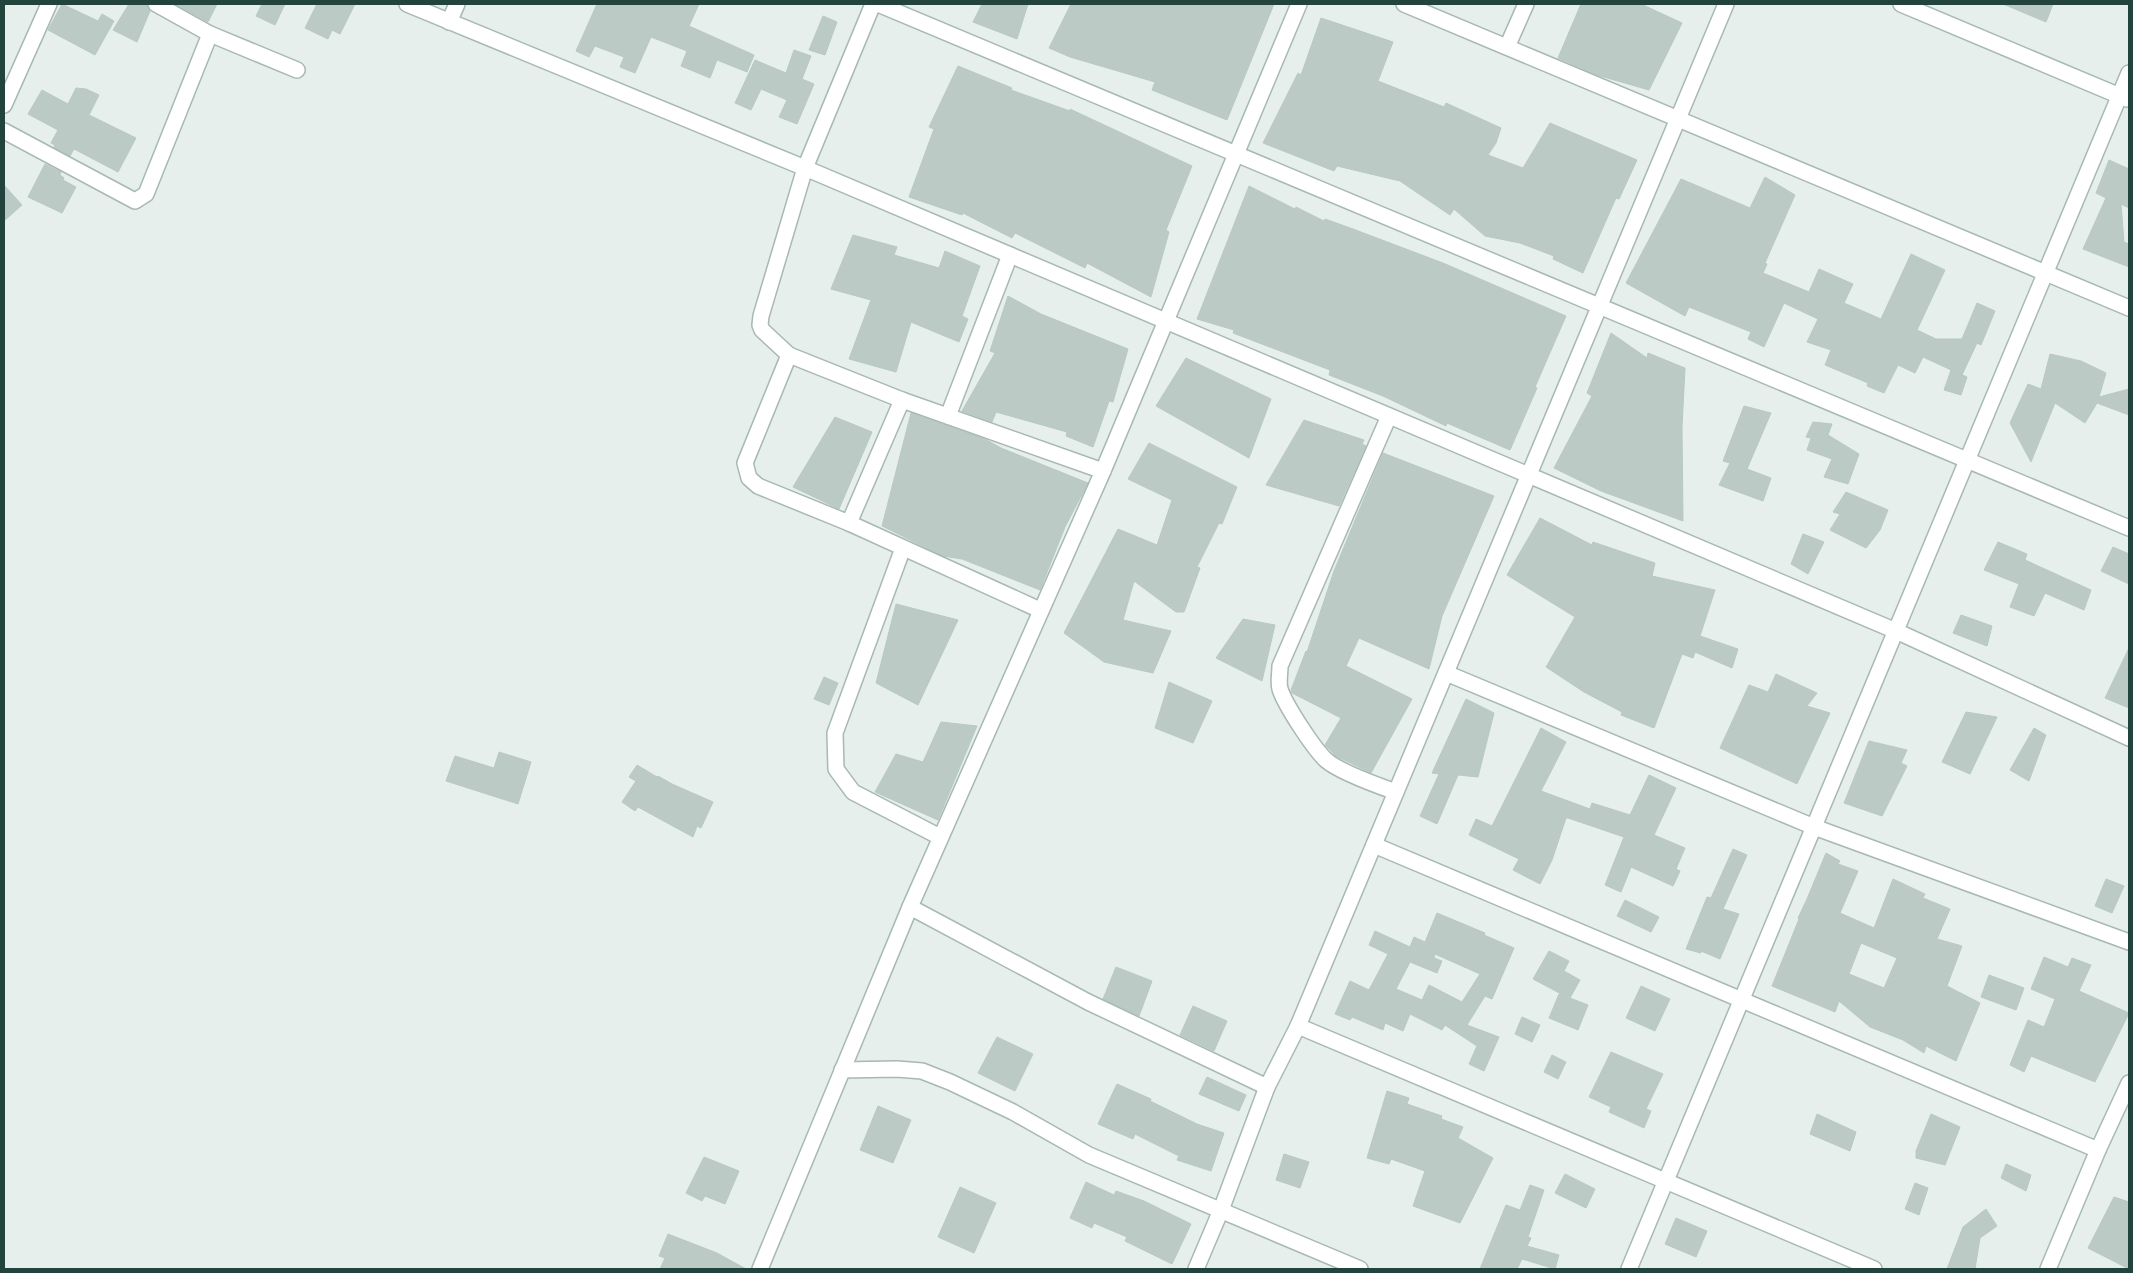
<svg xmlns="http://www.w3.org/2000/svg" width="2133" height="1273" font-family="'Exo 2',sans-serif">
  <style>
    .building { fill: #bbcac5; stroke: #b8c9c3; fill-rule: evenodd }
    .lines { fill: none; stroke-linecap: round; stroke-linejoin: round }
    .minor-casing { stroke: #a8b8b4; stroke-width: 18 }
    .minor { stroke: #fff; stroke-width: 15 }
  </style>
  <rect width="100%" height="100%" fill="#e6efec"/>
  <g class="building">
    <polygon points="62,4 98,21 102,14 114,21 95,55 48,30"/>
    <polygon points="129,4 147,4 150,11 137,42 113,30"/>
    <polygon points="175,4 217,4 208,22"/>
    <polygon points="262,4 285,4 275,25 256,16"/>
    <polygon points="317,4 355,4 340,34 332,30 328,39 305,28"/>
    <polygon points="597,4 699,4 689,26 754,55 747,72 717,60 710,78 681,66 687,51 651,37 635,73 620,67 624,57 595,46 589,57 576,51"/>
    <polygon points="982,4 1028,4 1017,39 973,22"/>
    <polygon points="1071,4 1274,4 1227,120 1152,90 1155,82 1070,57 1049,48"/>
    <polygon points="1581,4 1641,4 1682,23 1649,90 1597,75 1558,58"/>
    <polygon points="2003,4 2053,4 2046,22"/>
    <polygon points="823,16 837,22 825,55 809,50"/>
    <polygon points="1321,18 1393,42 1378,81 1444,107 1446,103 1501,128 1496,143 1488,155 1523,168 1550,123 1637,160 1619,199 1616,198 1583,273 1553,259 1554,256 1520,243 1485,236 1454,209 1450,215 1400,181 1337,166 1334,171 1263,143 1298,73 1301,75"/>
    <polygon points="794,50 811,56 802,79 814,84 797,124 779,117 787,100 761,89 751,110 735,103 755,60 786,73"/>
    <polygon points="958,66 1012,88 1011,90 1070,111 1070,109 1192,166 1166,230 1169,232 1151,297 1087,263 1085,268 1015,233 1012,238 963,213 962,215 909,197 934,129 929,127"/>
    <polygon points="76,88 86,89 99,95 89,115 136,138 118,172 74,149 70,156 54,147 55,145 51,143 58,130 28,114 42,90 68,104"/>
    <polygon points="2109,160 2129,169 2129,208 2121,204 2124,242 2129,244 2129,267 2083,249 2106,198 2096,193"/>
    <polygon points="45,164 61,172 60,175 64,178 63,180 76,187 62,213 28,197"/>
    <polygon points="1765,177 1795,195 1765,263 1767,264 1763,273 1809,292 1819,269 1853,284 1844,303 1881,319 1911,254 1945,270 1917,330 1936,339 1962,339 1977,303 1995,311 1981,345 1977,343 1962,375 1923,357 1915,373 1898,365 1884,393 1867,386 1868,383 1825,365 1831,350 1807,342 1818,319 1784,303 1764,347 1748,339 1751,332 1689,307 1685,316 1626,283 1681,179 1750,208"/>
    <polygon points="4,185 22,205 4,221"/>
    <polygon points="1249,186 1295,209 1296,207 1324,221 1325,219 1353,229 1443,263 1566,316 1535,387 1537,388 1510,450 1447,423 1446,426 1383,396 1329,375 1330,370 1233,333 1234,330 1197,319"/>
    <polygon points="853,235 897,247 894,255 939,268 945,251 980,266 962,316 968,319 959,342 911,322 896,372 849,359 871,300 831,289"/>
    <polygon points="1008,296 1041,314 1128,349 1113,402 1109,401 1093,447 1066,436 1067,432 996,412 992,422 962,411 995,353 990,351"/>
    <polygon points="1611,333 1647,358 1648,353 1685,368 1682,427 1683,521 1601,491 1554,468 1592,396 1587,393"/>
    <polygon points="2050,354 2081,361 2106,373 2099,397 2129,389 2129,415 2097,403 2085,423 2055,403 2031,462 2010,423 2028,384 2041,389"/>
    <polygon points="1186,358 1271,399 1249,458 1156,406"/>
    <polygon points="1951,370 1967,377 1961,395 1944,390"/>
    <polygon points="1744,406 1771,413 1747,469 1771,478 1763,501 1719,485 1730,463 1723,461"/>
    <polygon points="911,413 985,439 1001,448 1088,483 1065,527 1040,590 962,559 943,556 882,526"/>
    <polygon points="835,417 872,432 839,509 793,487"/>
    <polygon points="1304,420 1364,440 1362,444 1366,446 1339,506 1266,485"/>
    <polygon points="1813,422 1832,424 1828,435 1859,454 1848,484 1824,477 1832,459 1807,450 1811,438 1806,437"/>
    <polygon points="1149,443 1237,487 1222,524 1219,523 1197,567 1200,568 1184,612 1176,612 1134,581 1123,620 1171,631 1153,673 1104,662 1064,633 1118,529 1157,545 1172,500 1128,479"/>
    <polygon points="1383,453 1494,496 1442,616 1429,669 1359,638 1346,666 1412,699 1371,773 1336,756 1325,745 1341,718 1292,693 1291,690 1306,651 1307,652 1334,571"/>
    <polygon points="1846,492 1888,510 1880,530 1866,548 1830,530 1840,514 1833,512"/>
    <polygon points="1540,518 1592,545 1593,542 1655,563 1652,576 1715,590 1700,636 1738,649 1732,668 1695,652 1693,658 1682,654 1654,728 1621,715 1622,712 1584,692 1546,667 1575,617 1507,575"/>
    <polygon points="1803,534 1824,542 1808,574 1791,564"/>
    <polygon points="1998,542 2027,554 2025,560 2091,590 2084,610 2045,593 2034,616 2010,607 2019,584 1984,570"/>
    <polygon points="2113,547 2129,554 2129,584 2101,571"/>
    <polygon points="896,604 958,620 918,705 876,683"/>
    <polygon points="1961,615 1992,626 1987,646 1953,633"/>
    <polygon points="1243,619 1275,625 1262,681 1216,658"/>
    <polygon points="2129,648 2129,708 2105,698"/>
    <polygon points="1776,674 1817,693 1807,706 1830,713 1797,784 1720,748 1749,685 1768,692"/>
    <polygon points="824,677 838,683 829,705 814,699"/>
    <polygon points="1169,682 1212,701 1193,743 1155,728"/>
    <polygon points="1466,699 1494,713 1478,777 1458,775 1437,824 1420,816 1439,774 1432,773"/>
    <polygon points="1966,712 1997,717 1970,774 1942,762"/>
    <polygon points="941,722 977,726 938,820 875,792 896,754 923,762"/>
    <polygon points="1541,728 1566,742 1541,791 1590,809 1592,803 1630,815 1649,775 1676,788 1654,835 1685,848 1676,869 1680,871 1673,886 1631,867 1621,892 1605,885 1624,837 1568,818 1566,818 1552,860 1540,884 1513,870 1519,859 1469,835 1476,819 1492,826"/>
    <polygon points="2034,728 2046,735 2029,781 2010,770"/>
    <polygon points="1869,741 1907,750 1901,763 1907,766 1882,816 1844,803"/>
    <polygon points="499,752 531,762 518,804 446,781 455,756 494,768"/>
    <polygon points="637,765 657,777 658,776 672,784 713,802 701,828 697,826 693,837 638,807 635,811 622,802 636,781 629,777"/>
    <polygon points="1733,849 1747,855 1723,909 1739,914 1720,959 1701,951 1701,953 1686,949 1707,897 1711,898"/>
    <path d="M 1826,853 L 1840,861 L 1838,864 L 1858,871 L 1840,913 L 1874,928 L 1893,879 L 1925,894 L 1923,898 L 1950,909 L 1937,939 L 1962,946 L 1947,986 L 1980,1003 L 1956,1061 L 1926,1046 L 1924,1053 L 1903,1040 L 1870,1027 L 1839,1001 L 1835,1012 L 1772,986 L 1799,919 L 1798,918 L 1807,899 ZM 1861,943 L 1897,958 L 1884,988 L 1849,974 Z"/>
    <polygon points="2106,879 2124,886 2112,913 2095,906"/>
    <polygon points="1625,900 1659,917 1651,932 1617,916"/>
    <path d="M 1437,913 L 1485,933 L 1484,935 L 1514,948 L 1492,999 L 1485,996 L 1467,1025 L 1499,1037 L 1484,1071 L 1469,1064 L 1477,1046 L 1445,1025 L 1442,1030 L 1410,1014 L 1403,1031 L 1385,1023 L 1383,1030 L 1352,1017 L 1350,1020 L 1335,1014 L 1350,981 L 1369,990 L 1388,954 L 1369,945 L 1375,931 L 1410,947 L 1414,937 L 1425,942 ZM 1435,954 L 1480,974 L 1462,1002 L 1429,985 L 1422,1000 L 1396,989 L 1410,962 L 1437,973 L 1442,961 L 1434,958 Z"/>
    <polygon points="1549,951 1569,961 1564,971 1580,980 1570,998 1588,1005 1578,1030 1549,1018 1559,994 1567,997 1533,979"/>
    <polygon points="2044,957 2068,967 2072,958 2091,965 2079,991 2129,1013 2095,1082 2031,1056 2024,1072 2010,1065 2028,1020 2044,1027 2055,999 2031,989"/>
    <polygon points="1116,967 1152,981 1139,1016 1103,999"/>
    <polygon points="1989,975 2024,988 2016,1010 1981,997"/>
    <polygon points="1641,986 1670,999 1655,1031 1626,1018"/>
    <polygon points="1193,1006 1227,1021 1214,1051 1180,1035"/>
    <polygon points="1522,1017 1540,1025 1532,1042 1515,1034"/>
    <polygon points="997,1037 1033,1054 1015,1091 978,1073"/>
    <polygon points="1611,1052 1663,1074 1646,1109 1651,1111 1644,1128 1609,1112 1611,1107 1589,1097"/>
    <polygon points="1552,1055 1566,1062 1558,1079 1544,1072"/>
    <polygon points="1207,1077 1246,1095 1239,1111 1199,1094"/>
    <polygon points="1117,1084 1151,1099 1150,1101 1197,1124 1224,1133 1211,1171 1177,1160 1179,1156 1135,1134 1133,1139 1098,1124"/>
    <polygon points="1387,1091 1409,1098 1407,1104 1442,1116 1441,1119 1463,1127 1458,1138 1493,1158 1460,1223 1413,1206 1425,1171 1391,1159 1389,1164 1367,1158"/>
    <polygon points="878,1106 911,1120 893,1163 860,1150"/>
    <polygon points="1817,1114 1856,1132 1850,1151 1810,1134"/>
    <polygon points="1931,1114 1960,1127 1945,1165 1916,1158 1916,1151"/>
    <polygon points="1284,1154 1309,1162 1300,1188 1276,1180"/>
    <polygon points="704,1157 739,1171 725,1204 705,1196 702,1201 686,1193"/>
    <polygon points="2006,1164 2031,1175 2026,1191 2001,1178"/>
    <polygon points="1565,1174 1595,1189 1586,1208 1555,1193"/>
    <polygon points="1086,1182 1114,1195 1116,1191 1144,1201 1191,1224 1172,1264 1125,1241 1127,1237 1094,1223 1092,1228 1070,1218"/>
    <polygon points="1915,1183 1928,1188 1919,1215 1905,1209"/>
    <polygon points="1530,1185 1544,1190 1528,1237 1531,1238 1527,1246 1559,1255 1555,1269 1522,1259 1517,1269 1480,1269 1506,1205 1520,1210"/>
    <polygon points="960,1187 996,1203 974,1253 938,1237"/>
    <polygon points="2114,1197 2129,1202 2129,1269 2088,1248"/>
    <polygon points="1986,1209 1997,1226 1980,1238 1975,1269 1947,1269 1963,1227"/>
    <polygon points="1676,1218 1707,1231 1696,1257 1665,1244"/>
    <polygon points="668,1234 717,1253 746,1269 660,1269 665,1258 659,1256"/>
  </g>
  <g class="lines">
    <defs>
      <g id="minor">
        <polyline points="156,4 210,34 297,70"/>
        <polyline points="407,4 805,168 1896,631 2129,738"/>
        <polyline points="873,4 805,168 761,316 760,325 762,330 789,355 745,463 749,478 758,486 849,523 1040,610"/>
        <polyline points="878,4 2129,528"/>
        <polyline points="1404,4 2129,308"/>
        <polyline points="1901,4 2127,99"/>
        <polyline points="449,22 457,4"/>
        <polyline points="1507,47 1526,4"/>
        <polyline points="4,105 49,4"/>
        <polyline points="4,131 135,201 146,194 210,34"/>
        <polyline points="789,355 902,400 1103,471"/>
        <polyline points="948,416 1010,255"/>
        <path d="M 1389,416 L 1280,666 C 1280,674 1278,682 1280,689 C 1285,705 1314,749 1326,760 C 1338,771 1379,786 1396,792"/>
        <polyline points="849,523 902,400"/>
        <polyline points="903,548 835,733 836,769 853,792 940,837"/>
        <polyline points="1446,673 1814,827 2129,942"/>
        <polyline points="1374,845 2098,1150"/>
        <polyline points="910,907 1088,1002 1267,1087"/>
        <polyline points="1298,1026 1874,1269"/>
        <polyline points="842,1070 897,1069 922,1071 950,1082 1013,1112 1089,1155 1360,1269"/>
        <polyline points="760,1269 910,907 1103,471 1299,4"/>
        <polyline points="1196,1269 1221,1210 1267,1087 1298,1026 1726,4"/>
        <polyline points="1629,1269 2129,73"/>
        <polyline points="2048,1269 2098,1150 2129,1083"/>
      </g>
    </defs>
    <use href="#minor" class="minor-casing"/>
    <use href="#minor" class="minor"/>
  </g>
  <rect width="2133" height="1273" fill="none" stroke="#23433d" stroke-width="10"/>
</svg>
